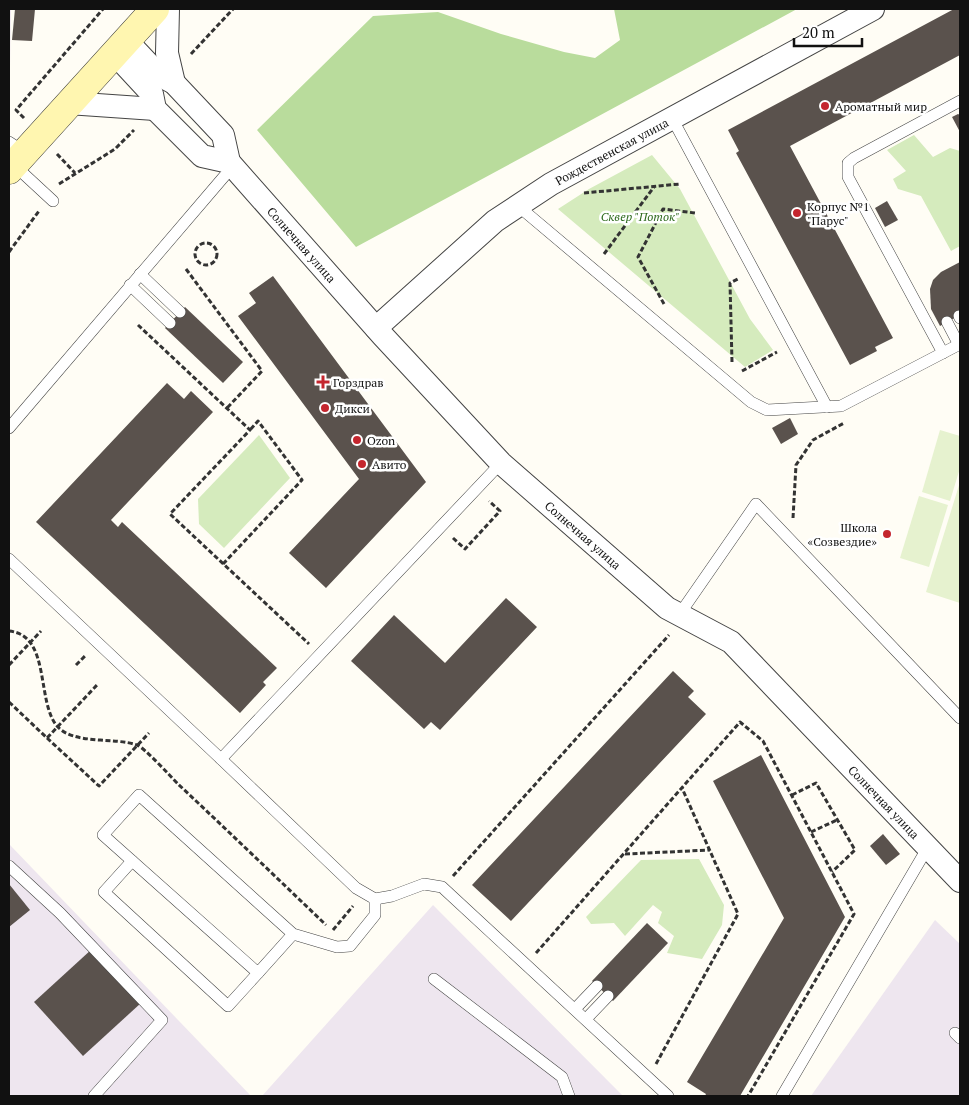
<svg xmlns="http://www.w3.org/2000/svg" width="969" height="1105" font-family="'PT Serif',serif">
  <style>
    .industrial { fill: #eee6ef }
    .green { fill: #d5ebbd }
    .forest { fill: #b9dc9c }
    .pitch { fill: #e6f2cf }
    .building { fill: #5a524d }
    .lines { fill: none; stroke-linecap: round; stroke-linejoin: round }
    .lane-casing { stroke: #444; stroke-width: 12 }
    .street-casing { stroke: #444; stroke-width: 24 }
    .secondary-casing { stroke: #333; stroke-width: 29 }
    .path { stroke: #333; stroke-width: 3; stroke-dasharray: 5 2.5; stroke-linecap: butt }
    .lane { stroke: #fff; stroke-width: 11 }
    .street { stroke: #fff; stroke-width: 22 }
    .secondary { stroke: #fff6b0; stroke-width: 28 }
    .poi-dot { fill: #c4262e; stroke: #fff; stroke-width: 2 }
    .labels { text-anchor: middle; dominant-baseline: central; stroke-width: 5; stroke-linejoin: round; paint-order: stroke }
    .poi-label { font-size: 12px; fill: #111; stroke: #fff; text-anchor: start }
    .street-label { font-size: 12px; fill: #111; stroke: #fff }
    .park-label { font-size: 12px; font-style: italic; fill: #2f6b1f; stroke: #fff }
  </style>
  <rect width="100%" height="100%" fill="#fffdf5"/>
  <g class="industrial">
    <polygon points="9,9 11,9 9,126"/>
    <polygon points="9,844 251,1096 9,1096"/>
    <polygon points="433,905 623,1096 262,1096"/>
    <polygon points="935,920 960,944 960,1096 811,1096"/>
  </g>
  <g class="green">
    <polygon points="914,135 933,157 950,148 960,151 960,246 951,251 921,196 898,189 893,179 906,171 887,150"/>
    <polygon points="652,155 680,189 750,319 773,350 745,367 558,209 589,189"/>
    <polygon points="259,435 290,478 224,548 199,524 198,499"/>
    <polygon points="699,859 724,905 722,925 702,959 667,953 674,936 658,923 662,912 653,905 625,936 614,923 591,924 586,917 641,860"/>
  </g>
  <polygon class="forest" points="614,9 797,9 356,247 257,130 373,16 438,12 501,34 564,52 595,58 620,40"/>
  <g class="pitch">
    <polygon points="940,430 960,436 960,468 950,501 922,492"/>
    <polygon points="960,482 960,603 926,592"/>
    <polygon points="919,496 948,505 929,567 900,558"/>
  </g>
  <g class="building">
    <polygon points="15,9 35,9 32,41 12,40"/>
    <polygon points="954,9 960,9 960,55 790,146 893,338 875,347 877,351 850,365 736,153 739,151 728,130"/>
    <polygon points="958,114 960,115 960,132 952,117"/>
    <polygon points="887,201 898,220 885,227 875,208"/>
    <polygon points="960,262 960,315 940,326 931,309 930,289 933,280 941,272"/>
    <polygon points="273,276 426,482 326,588 289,553 359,479 238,316 256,303 249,293"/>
    <polygon points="185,307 243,362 223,383 165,328"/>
    <polygon points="167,383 184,399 191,391 213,412 111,520 118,527 122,522 277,668 263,682 266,685 240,713 36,522"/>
    <polygon points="790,418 798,434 781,444 772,428"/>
    <polygon points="506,598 537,627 440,730 431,722 424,729 351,661 394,615 445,663"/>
    <polygon points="673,671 694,691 688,697 706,714 511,921 472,885"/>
    <polygon points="761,755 845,917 740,1096 705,1096 706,1094 687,1082 784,918 713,781"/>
    <polygon points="883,834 900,854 886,865 870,846"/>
    <polygon points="9,884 30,910 9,927"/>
    <polygon points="647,923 668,943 613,1001 592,981"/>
    <polygon points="92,949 141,1003 83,1056 34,1002"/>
  </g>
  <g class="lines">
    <defs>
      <g id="lane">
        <polyline points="672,118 827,407"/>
        <polyline points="9,142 24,152"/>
        <polyline points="13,164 53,201"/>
        <polyline points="517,205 751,402 767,410 841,406 960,344"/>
        <polyline points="140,274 180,312"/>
        <polyline points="130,285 170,323"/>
        <polyline points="959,316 960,318"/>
        <polyline points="947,322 959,345"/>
        <polyline points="943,353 848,177 848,163 854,158 960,101"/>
        <polyline points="9,428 233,166"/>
        <polyline points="9,559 221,759 501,463"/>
        <polyline points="679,615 756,504 960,718"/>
        <polyline points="221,759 356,888 375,899 392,896 424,884 442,887 668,1096"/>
        <polyline points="132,861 104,892 228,1006 258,973"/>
        <polyline points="9,866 60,913 162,1020 94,1096"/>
        <polyline points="293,934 258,973 103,835 139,795 293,934 337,947 350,946 375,915 375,899"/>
        <polyline points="434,979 562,1077 569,1096"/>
        <polyline points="575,1009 597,986"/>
        <polyline points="586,1019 608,996"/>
        <polyline points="955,1033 960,1038"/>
        <polyline points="782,1096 928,847"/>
      </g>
      <g id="street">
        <polyline points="168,9 167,53 174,83"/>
        <polyline points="126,40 159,75 174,83 223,135 229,162"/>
        <polyline points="114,53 152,94 155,109 202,156 229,162"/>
        <polyline points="68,103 155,109"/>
        <path id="s1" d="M 229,162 L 382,335 L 501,463 L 667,608 L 731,642 L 960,881"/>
        <path id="s2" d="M 376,328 L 495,221 L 551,184 L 873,9"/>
      </g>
      <polyline id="secondary" points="9,170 155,9"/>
    </defs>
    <use href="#lane" class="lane-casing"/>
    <use href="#street" class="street-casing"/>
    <use href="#secondary" class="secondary-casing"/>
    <g class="path">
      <polyline points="191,54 233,9"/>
      <polyline points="24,118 16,110 103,9"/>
      <polyline points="57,154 75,173"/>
      <polyline points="59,184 115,149 134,130"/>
      <polyline points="584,193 680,184"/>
      <circle cx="206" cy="254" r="11"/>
      <polyline points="9,252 39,211"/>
      <polyline points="604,254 654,187"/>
      <polyline points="186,269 262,371 227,408"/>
      <polyline points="664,304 638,257 663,209 695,213"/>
      <polyline points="138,325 250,430 170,514 309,644"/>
      <polyline points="732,362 730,283 738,279"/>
      <polyline points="742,371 777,352"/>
      <polyline points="793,518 796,465 813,440 844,423"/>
      <polyline points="453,538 465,549 500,511 489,501"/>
      <polyline points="223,564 302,480 258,421 250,430"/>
      <path d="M 9,631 C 51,635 36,701 57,726 C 73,745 115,737 137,745 C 145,748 170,776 178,784 C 228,831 277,878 326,925"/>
      <polyline points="9,665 41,631"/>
      <polyline points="76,665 86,655"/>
      <polyline points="9,702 47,738 97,685"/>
      <polyline points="47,738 99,786 149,733"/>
      <polyline points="792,795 816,783 855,850 832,872"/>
      <polyline points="811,832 837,820"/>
      <polyline points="625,854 710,850"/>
      <polyline points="453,876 669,635"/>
      <polyline points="333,930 353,906"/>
      <polyline points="536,953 740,722 763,741 854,914 748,1096"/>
      <polyline points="656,1064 738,914 682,788"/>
    </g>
    <use href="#lane" class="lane"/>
    <use href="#street" class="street"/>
    <use href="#secondary" class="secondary"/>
  </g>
  <g class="poi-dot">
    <circle cx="825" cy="106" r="5"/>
    <circle cx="797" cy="213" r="5"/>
    <path d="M320.5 374.5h5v5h5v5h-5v5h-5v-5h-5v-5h5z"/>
    <circle cx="325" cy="408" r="5"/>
    <circle cx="357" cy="440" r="5"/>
    <circle cx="362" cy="464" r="5"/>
    <circle cx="887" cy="534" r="5"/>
  </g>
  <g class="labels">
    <g class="poi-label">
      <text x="835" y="106">Ароматный мир</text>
      <text x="807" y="206">Корпус №1<tspan x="807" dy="14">"Парус"</tspan></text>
      <text x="333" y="382">Горздрав</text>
      <text x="335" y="408">Дикси</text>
      <text x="367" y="440">Ozon</text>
      <text x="372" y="464">Авито</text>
      <text x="877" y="527" text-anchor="end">Школа<tspan x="877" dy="14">«Созвездие»</tspan></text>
    </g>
    <g class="street-label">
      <text stroke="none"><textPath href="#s2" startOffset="296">Рождественская улица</textPath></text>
      <text stroke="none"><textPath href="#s1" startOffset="110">Солнечная улица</textPath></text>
      <text stroke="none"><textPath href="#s1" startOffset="515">Солнечная улица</textPath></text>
      <text stroke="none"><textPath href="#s1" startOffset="920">Солнечная улица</textPath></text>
    </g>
    <g class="park-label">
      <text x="640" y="216">Сквер "Поток"</text>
    </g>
  </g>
  <rect width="969" height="1105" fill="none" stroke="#111111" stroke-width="20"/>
  <path d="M794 38v8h68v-8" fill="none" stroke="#111111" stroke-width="2.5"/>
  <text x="802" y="38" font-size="15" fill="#111111" stroke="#ffffff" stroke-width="4" paint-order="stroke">20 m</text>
</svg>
